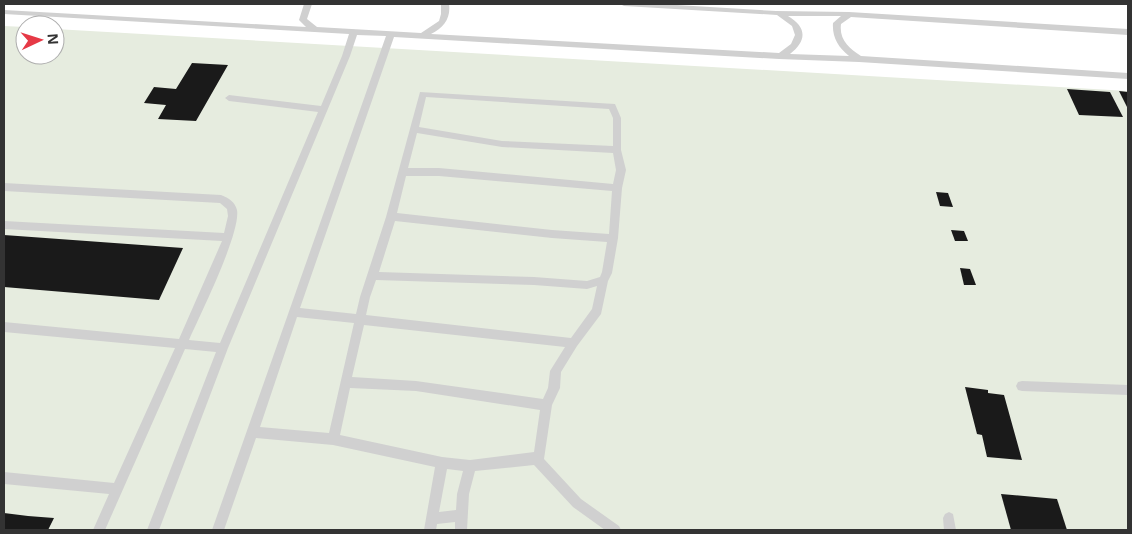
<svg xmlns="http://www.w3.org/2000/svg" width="1132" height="534" font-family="'Noto Sans',sans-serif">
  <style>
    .green { fill: #e6ecdf }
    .building { fill: #1a1a1a }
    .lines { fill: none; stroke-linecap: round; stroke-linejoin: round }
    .lane { fill: #d0d0d0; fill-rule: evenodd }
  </style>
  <rect width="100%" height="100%" fill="#fff"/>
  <polygon class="green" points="4,26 25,27 25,55 55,55 55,29 1128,91 1128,530 4,530"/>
  <g class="building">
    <polygon points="192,63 228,65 196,121 158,119 166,105 144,103 154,87 176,89"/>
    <polygon points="1067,89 1110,92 1123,117 1079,115"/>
    <polygon points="1119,91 1128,92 1128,109"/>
    <polygon points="936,192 948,193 953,207 940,206"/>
    <polygon points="951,230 964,231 968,241 955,241"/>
    <polygon points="4,235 183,248 159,300 4,287"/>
    <polygon points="960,268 970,269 976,285 964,285"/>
    <polygon points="965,387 988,390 988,393 1004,395 1022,460 987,457 982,435 977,434"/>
    <polygon points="1001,494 1057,499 1067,530 1011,530"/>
    <polygon points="4,513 28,516 54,518 48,530 4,530"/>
  </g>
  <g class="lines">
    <g class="lane">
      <path d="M 304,4 L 312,4 L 307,19 L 317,27 L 421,33 L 439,21 L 441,14 L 441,4 L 449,4 C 451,18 444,28 431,34 L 779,53 L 791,44 L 795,35 L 792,26 L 777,15 L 624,6 L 620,4 L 660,4 L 776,11 L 849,12 L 1128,29 L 1128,35 L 851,17 L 841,24 C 839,40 849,48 861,56 L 1128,73 L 1128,79 L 859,62 L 779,59 L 394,37 L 300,308 L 356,314 L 360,297 L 386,217 L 420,92 L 615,104 L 621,118 L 621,150 L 626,170 L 622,188 L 618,238 L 612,273 L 608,281 L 601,314 L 577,346 L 561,372 L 560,388 L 552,405 L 544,459 L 581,499 L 619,526 L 621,530 L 605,530 L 573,507 L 534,465 L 475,471 L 469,494 L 467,530 L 455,530 L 455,522 L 437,524 L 436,530 L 424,530 L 435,467 L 333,445 L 256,438 L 224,530 L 212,530 L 386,36 L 357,35 L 350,56 L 228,348 L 159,530 L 147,530 L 216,352 L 185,349 L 105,530 L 93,530 L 109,494 L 4,484 L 4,472 L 114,483 L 175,348 L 4,332 L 4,322 L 179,339 L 222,241 L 4,229 L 4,221 L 224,233 L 228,216 L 227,209 L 220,203 L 4,191 L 4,183 L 221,195 C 229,198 235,202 237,210 C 241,233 200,315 189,340 L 220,343 L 318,112 L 229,101 L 225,98 L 229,95 L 321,106 L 342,56 L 349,34 L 4,14 L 4,10 L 306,27 L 299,20 ZM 788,16 L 841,16 L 833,23 C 832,37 838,47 849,56 L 790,54 C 807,41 807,27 788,16 ZM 426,97 L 609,109 L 613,118 L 613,146 L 502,141 L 419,127 ZM 417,133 L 502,147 L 613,153 L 616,170 L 613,184 L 439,168 L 408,168 ZM 406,176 L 439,176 L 612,191 L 609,234 L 552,230 L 397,213 ZM 395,221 L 552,238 L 607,242 L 602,272 L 600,277 L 587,281 L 534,277 L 379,272 ZM 376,280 L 534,285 L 587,289 L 597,286 L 592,309 L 571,338 L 366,315 L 370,297 ZM 297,317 L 354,323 L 329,433 L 260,427 ZM 364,325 L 565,347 L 550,371 L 548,388 L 543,399 L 416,381 L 352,377 ZM 350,388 L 416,391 L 540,410 L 534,452 L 470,460 L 442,457 L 340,435 ZM 447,469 L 463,471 L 457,494 L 456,510 L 439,512 Z"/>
      <polygon points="1022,381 1128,385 1128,395 1022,391 1018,390 1016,386 1018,382"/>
      <polygon points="949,512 953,514 956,530 944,530 943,518 945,514"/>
    </g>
  </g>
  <rect width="1132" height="534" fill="none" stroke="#333333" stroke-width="10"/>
  <g transform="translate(40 40) rotate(86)"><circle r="24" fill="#ffffff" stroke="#adadad"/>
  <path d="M0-4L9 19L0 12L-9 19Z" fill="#e63946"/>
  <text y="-8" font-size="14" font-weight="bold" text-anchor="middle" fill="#333333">N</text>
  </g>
</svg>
